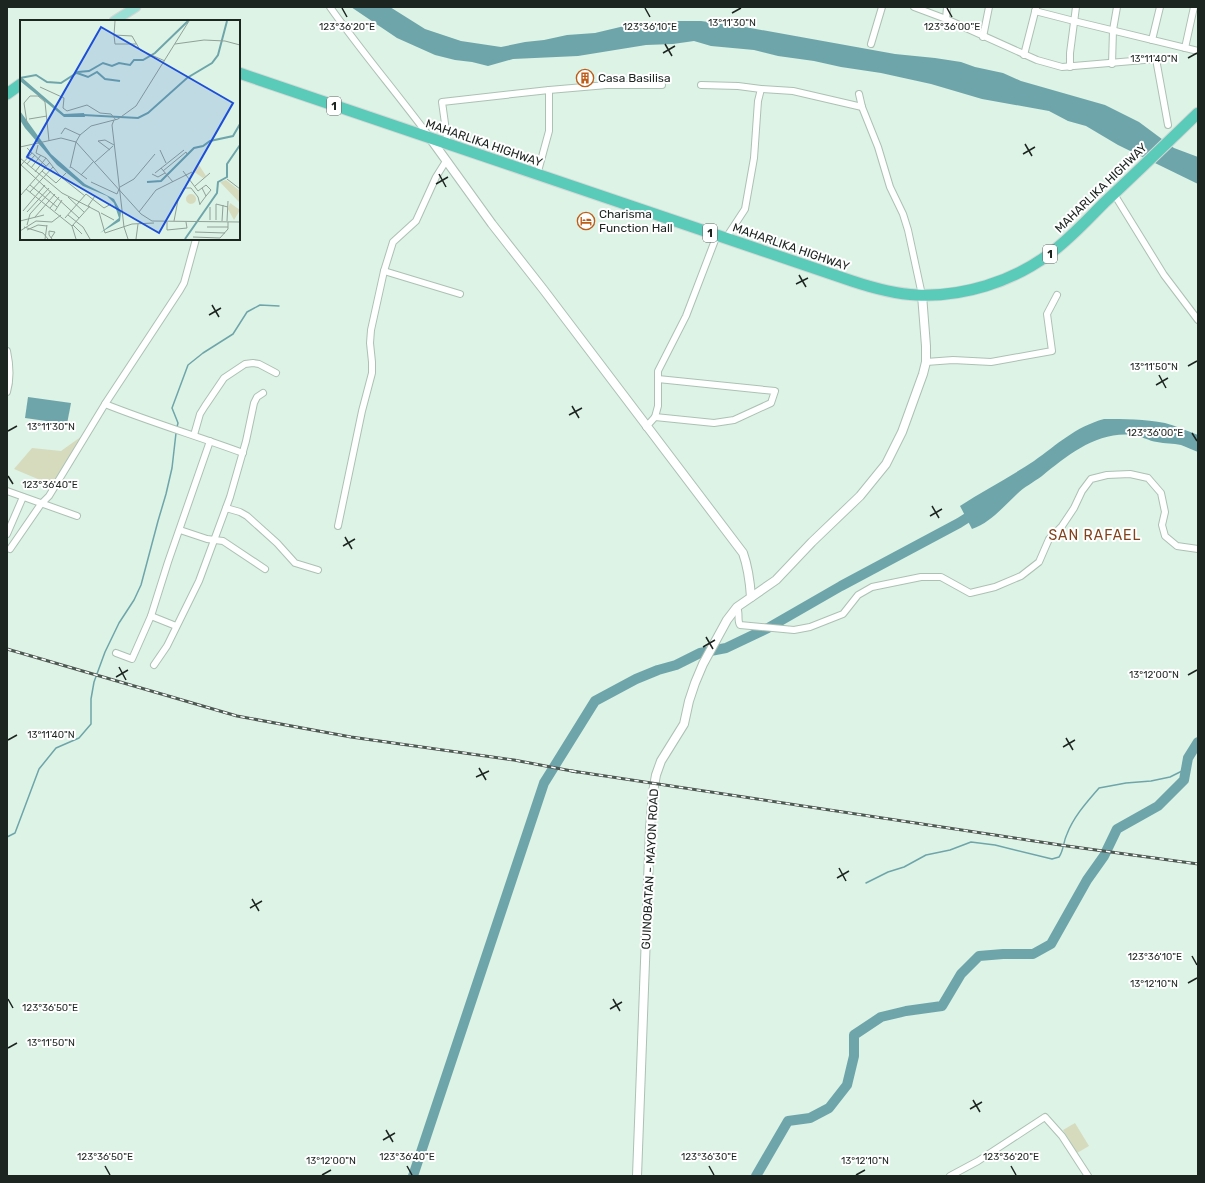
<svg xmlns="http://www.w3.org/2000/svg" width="1205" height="1183" font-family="Rubik,sans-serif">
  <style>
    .green { fill: #d6dbbe }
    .water { fill: #6ea5aa }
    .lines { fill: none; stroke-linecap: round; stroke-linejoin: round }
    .stream { stroke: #6ea5aa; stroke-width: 1.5 }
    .river { stroke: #6ea5aa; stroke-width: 10 }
    .street-casing { stroke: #acc1b4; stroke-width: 8 }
    .secondary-casing { stroke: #acc1b4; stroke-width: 10 }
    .primary-casing { stroke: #d6d8d7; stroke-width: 11 }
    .highway-casing { stroke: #d6d8d7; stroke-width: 13 }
    .street { stroke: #fff; stroke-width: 6 }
    .secondary { stroke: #fff; stroke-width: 8 }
    .primary { stroke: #9be0d4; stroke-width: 9 }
    .highway { stroke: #59cbb8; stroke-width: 11 }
    .rail-casing { stroke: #4d5852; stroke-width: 3 }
    .rail { stroke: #fff; stroke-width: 1.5; stroke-dasharray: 4.5; stroke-linecap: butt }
    .ticks { fill: none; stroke: #1d2521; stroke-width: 1.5 }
    .labels { text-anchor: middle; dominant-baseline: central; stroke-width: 4; stroke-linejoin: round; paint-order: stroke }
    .shield { fill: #fff; stroke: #616664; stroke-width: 1 }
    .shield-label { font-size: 11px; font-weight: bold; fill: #1d2521 }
    .poi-label { font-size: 12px; fill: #1d2521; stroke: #fff; text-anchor: start }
    .street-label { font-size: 12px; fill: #1d2521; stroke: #fff }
    .quarter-label { font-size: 14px; letter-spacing: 1px; fill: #81431b; stroke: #fff }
    .inset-river { fill: none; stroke: #6ea5aa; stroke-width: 2 }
    .inset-road { fill: none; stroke: #90a197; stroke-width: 1 }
    .view { fill: #1d4ed8; fill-opacity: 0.15; stroke: #1d4ed8; stroke-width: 2 }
    .inset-edge { fill: none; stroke: #1d2521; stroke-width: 2 }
    .ticks-label { font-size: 10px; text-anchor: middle; fill: #1d2521; stroke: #fff; stroke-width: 4; stroke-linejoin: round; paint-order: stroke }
  </style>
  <rect width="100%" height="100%" fill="#ddf3e6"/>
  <g class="green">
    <polygon points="82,436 52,485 14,469 32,448 61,451"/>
    <polygon points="1075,1123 1089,1146 1077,1153 1063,1130"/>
  </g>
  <g class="water">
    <polygon points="351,7 390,7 425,29 461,41 501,47 525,42 544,40 567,35 595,33 637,23 672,21 701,21 745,27 895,54 935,58 961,62 975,67 1003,73 1021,81 1105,105 1139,122 1174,148 1198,157 1198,184 1118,145 1086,126 1068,121 1049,111 982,99 931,84 881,73 841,67 814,61 778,56 754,50 711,46 694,41 673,44 646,45 578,56 513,59 488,66 472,62 455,60 435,55 397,38"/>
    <polygon points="28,397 71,403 67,424 25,418"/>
    <path d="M 1104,419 C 1124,419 1145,419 1165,423 C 1176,426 1187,431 1198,435 L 1198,452 C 1192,450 1187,447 1181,445 C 1173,443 1165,444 1157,442 C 1149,441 1141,436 1133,435 C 1097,431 1068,455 1042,476 C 1034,482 1024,487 1017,494 C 1003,507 990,523 972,529 L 960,506 C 984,490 1010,477 1034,461 C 1058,444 1075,427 1104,419 Z"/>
  </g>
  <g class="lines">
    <g class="stream">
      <polyline points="177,427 178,423 172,408 188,365 203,353 233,334 247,312 260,305 279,306"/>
      <polyline points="7,837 15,833 39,769 56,748 79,738 91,724 91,699 94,682 105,652 119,623 134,600 141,585 158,521 166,494 172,468 176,433"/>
      <path d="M 866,883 L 888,872 L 904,867 L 926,855 L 950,850 L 971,842 L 995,845 L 1052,859 L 1059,857 C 1064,850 1063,842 1067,834 C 1074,816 1087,802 1099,788 L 1126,783 L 1151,781 L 1170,777 L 1186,769"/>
    </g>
    <g class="river">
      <polyline points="413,1176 544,783 595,701 636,679 658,670 676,665 700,653 726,648 768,628 841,586 959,523 978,511"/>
      <polyline points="756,1176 788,1121 810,1118 829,1108 847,1085 854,1056 854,1035 881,1017 906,1011 942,1006 961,974 979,956 1003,954 1033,954 1051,944 1087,880 1104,856 1117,829 1158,806 1184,780 1188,758 1198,742"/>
    </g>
    <defs>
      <g id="street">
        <path d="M 330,7 C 361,51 396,92 428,135"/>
        <polyline points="914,7 946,19 1037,60 1062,67 1156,59 1168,125"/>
        <polyline points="1035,11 1074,21 1198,51"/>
        <polyline points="946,19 947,7"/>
        <polyline points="983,37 989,7"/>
        <polyline points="1152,40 1160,7"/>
        <polyline points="871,44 882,7"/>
        <polyline points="1185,48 1194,7"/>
        <polyline points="1024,55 1036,8"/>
        <polyline points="1112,64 1113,30 1117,7"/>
        <polyline points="1070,67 1070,53 1076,7"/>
        <polyline points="701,85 738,86 761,89 793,91 862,107"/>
        <polyline points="859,94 862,107 878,147 890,187 903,214 908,230 922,295"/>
        <polyline points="448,145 442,102 549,90 607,85 662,85"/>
        <polyline points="537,175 549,131 549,90"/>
        <polyline points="1114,194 1164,275 1198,320"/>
        <polyline points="726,238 745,209 754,158 758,101 761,89"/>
        <polyline points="384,271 460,294"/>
        <path d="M 7,351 C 10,365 11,378 7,392"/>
        <polyline points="926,362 953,360 991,362 1052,351 1047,314 1057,295"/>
        <path d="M 105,404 C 150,422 197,436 243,453"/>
        <polyline points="655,417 658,406 658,371 686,316 717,235"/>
        <polyline points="646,427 655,417 714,423 734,420 771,403 775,391 658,379"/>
        <polyline points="194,435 200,414 205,406 224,378 245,364 253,363 259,364 276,373"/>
        <polyline points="7,491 77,516"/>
        <polyline points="226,508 240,512 247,516 277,543 295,563 318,570"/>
        <polyline points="338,526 362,411 372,373 372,362 370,343 371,330 384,271 393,242 416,221 436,177 446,161"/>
        <polyline points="180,530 207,539 223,541 265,569"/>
        <polyline points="7,534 23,497"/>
        <polyline points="10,549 41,504 49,496 105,404 180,290 184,283 196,239"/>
        <path d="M 737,607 C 740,613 737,620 740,625 L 794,630 L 810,627 L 843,614 L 858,595 L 872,587 L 921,577 L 941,577 L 970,593 L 995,587 L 1021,576 L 1039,562 L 1049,539 L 1062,526 L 1074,508 L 1082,491 L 1091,479 L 1107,475 L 1130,474 L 1148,478 L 1161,493 L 1165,512 L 1162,525 L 1165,536 L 1177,546 L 1198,549"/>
        <polyline points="151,616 176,626"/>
        <polyline points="116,653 132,659 151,616 168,562 210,441"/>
        <polyline points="154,665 167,646 199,581 230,497 246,441 254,403 257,397 263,393"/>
        <polyline points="950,1176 978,1161 1045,1117 1062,1136 1088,1176"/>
      </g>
      <g id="secondary">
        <path d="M 430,138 L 492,224 L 543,289 L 743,553 C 748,567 750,582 751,597"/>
        <polyline points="637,1176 650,828 653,792 656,775 661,761 684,724 689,701 695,683 703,664 727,620 737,607 776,580 812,542 860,496 886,464 902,432 923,374 926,362 926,346 922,295"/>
      </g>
      <polyline id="primary" points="114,21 136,7"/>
      <g id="highway">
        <path d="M 239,73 L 852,281 C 873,288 895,294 917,295 C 963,297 1011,282 1048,255 C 1069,240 1086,221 1104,203 C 1136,173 1167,143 1198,113"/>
        <polyline points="7,94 21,84"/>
      </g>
    </defs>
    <use href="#street" class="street-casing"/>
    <use href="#secondary" class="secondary-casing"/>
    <use href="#primary" class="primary-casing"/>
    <use href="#highway" class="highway-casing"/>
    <use href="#street" class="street"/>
    <use href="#secondary" class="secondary"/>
    <use href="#primary" class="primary"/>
    <use href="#highway" class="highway"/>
    <defs>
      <g id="rail">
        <polyline points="7,649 237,716 351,737 514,760 577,772"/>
        <polyline points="572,771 1067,846 1198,864"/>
      </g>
    </defs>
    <use href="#rail" class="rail-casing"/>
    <use href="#rail" class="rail"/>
  </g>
  <path class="ticks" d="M 342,8 L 347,17M 645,8 L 650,17M 947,8 L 952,17M 732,13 L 741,8M 665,44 L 672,56M 663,53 L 675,46M 1188,58 L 1197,53M 1025,144 L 1032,156M 1023,154 L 1035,147M 439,174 L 446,187M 436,184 L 448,177M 799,275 L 806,287M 796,284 L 808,278M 212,305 L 219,317M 209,315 L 221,308M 1188,366 L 1197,361M 1159,375 L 1166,388M 1156,385 L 1168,378M 572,406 L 579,418M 569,415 L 582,408M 8,431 L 17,426M 1192,433 L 1197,441M 8,476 L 13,484M 932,506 L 939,518M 930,516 L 942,509M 345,537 L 352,549M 343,546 L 355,539M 706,637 L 713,649M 703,647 L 715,640M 119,667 L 126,680M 1188,675 L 1197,670M 116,677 L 128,670M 1066,738 L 1073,750M 8,740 L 17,735M 1063,747 L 1075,740M 479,768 L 486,780M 476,777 L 489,771M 839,868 L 846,881M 837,878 L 849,871M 252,899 L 259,911M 250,908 L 262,901M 1192,956 L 1197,965M 1188,983 L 1197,978M 8,999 L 13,1008M 613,999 L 620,1011M 610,1009 L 622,1002M 8,1048 L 17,1043M 973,1100 L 980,1112M 970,1109 L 982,1102M 386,1130 L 393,1142M 383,1140 L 395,1133M 105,1166 L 110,1175M 407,1166 L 412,1175M 709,1166 L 714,1175M 1011,1166 L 1016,1175M 322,1175 L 331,1170M 856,1175 L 865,1170"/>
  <defs>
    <symbol id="building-ring" viewBox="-11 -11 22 22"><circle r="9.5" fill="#fff" stroke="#bd5d17" stroke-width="1.5"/><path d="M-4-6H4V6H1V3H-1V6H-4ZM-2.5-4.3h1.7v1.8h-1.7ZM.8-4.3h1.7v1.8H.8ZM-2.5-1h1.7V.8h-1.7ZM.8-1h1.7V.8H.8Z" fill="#bd5d17"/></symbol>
    <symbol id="hotel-ring" viewBox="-11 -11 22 22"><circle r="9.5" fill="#fff" stroke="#bd5d17" stroke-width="1.5"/><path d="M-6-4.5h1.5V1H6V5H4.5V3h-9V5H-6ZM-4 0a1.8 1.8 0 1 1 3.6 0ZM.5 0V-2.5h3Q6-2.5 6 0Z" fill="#bd5d17"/></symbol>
  </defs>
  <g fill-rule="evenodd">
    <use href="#building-ring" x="575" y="68" width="20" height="20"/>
    <use href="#hotel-ring" x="576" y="211" width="20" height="20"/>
  </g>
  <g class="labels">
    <g class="shield">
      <rect x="327" y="97" width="14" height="18" rx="3"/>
      <rect x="703" y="224" width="14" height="18" rx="3"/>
      <rect x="1043" y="245" width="14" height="18" rx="3"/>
    </g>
    <g class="shield-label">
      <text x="334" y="106">1</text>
      <text x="710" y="233">1</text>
      <text x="1050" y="254">1</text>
    </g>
    <g class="poi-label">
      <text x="598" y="78">Casa Basilisa</text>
      <text x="599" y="214">Charisma<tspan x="599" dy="14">Function Hall</tspan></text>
    </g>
    <g class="street-label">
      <text transform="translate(484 143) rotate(19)">MAHARLIKA HIGHWAY</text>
      <text transform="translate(1101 188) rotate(-44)">MAHARLIKA HIGHWAY</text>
      <text transform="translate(791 247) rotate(19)">MAHARLIKA HIGHWAY</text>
      <text transform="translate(650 869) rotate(-87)">GUINOBATAN - MAYON ROAD</text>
    </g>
    <g class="quarter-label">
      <text x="1095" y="535">SAN RAFAEL</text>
    </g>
  </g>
  <g transform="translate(20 20)">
    <rect width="220" height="220" fill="#ddf3e6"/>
    <path d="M 179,145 L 186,156 L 183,158 L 173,151 ZM 206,160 L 220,171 L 219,182 L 200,162 ZM166 179a5 5 0 1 1 10 0a5 5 0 1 1-10 0ZM 210,183 L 220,190 L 214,200 L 208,189 Z" fill="#d6dbbe"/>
    <path d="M 0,56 L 44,94 L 64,93 L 65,97 L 44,97 L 0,61 ZM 0,91 L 31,134 L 65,164 L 94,179 L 101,192 L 100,201 L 80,213 L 99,198 L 94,183 L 87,176 L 63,166 L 37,145 L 5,108 L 0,100 Z" fill="#6ea5aa"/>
    <path class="inset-river" d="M 57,53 L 68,57 L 77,52 L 85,59 L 100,61M 0,58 L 16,55 L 27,62 L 41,63 L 58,52 L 69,51 L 83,43 L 92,46 L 99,43 L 110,45 L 114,40 L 123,40 L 135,33 L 168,1M 63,95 L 118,98 L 128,93 L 167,58 L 192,43 L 198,35 L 207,1M 127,162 L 141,161 L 174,128 L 183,126 L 190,121 L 213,116 L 220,104M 165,219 L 197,173 L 198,162 L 207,157 L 207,144 L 220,125"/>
    <path class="inset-road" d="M 95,1 L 94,15 L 112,16 L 120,30 L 145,41M 94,15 L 95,24 L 116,24M 155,24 L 184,20 L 205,21 L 220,25M 20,67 L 44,78 L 43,88 L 47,91 L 67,85 L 80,93 L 91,94 L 96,100M 9,99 L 27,96M 94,100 L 92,105 L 104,207 L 108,219M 7,103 L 4,83 L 10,76 L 18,76 L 25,82 L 29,121M 41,114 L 45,108 L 60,115M 78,121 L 85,120 L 94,125M 78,121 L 90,130M 56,122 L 60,115 L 71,106 L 98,99 L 116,86 L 169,1M 18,125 L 16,133 L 26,138 L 41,157 L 65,176M 0,127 L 41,118 L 56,122 L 121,194 L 132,201 L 220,202M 7,128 L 26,146M 140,130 L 146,143M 0,138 L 42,173 L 79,192 L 85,213 L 112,204 L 134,203M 75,142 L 93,126M 0,144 L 59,198M 7,144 L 15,135M 1,145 L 12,133M 51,147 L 67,159M 11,148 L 21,135M 50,148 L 56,122M 141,148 L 153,162M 22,151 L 36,163 L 46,153M 143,151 L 166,132 L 167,134M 163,151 L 178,171 L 186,165 L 191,170 L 186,176M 15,152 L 26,138M 135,153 L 164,130M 132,154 L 138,157 L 145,153M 61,155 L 74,141M 207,159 L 220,169M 71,162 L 97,174 L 99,169M 10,165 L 37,187M 175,166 L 190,153M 100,167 L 114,159 L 135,134M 6,169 L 52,206M 10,172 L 33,147M 0,176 L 30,142M 48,177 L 64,192M 180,184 L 186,176 L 182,168M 68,186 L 75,176M 30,188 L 39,177M 3,191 L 25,165M 35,191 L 42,180M 7,192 L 29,168M 119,192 L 136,170 L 172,152M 81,193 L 94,200M 48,195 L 63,207 L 70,219M 15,197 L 35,174M 45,198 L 66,174 L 84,188 L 91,184M 190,200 L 190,187M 196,200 L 196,184 L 208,187M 0,201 L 24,195M 154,201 L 158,180 L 164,168 L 171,168 L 178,177 L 180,185M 202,201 L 203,185M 207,201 L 208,181M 147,202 L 147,210 L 167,208 L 166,202M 7,205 L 10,194 L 31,171M 53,205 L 62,214M 4,207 L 23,213 L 28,219M 187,207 L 208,207M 7,210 L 18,205 L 27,206M 0,211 L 16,201 L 32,202 L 41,195M 175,212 L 205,213M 173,217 L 200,218 L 208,209 L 208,202M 31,218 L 35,212 L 29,211 L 29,215 L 32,219M 25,219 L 27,205M 56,219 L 52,206 L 70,186M 116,219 L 118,204"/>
    <path class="view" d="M 81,7 L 213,83 L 139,213 L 7,137 Z"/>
    <rect width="220" height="220" class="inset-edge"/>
  </g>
  <g class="ticks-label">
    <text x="732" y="26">13°11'30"N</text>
    <text x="347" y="30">123°36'20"E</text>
    <text x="650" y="30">123°36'10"E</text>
    <text x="952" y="30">123°36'00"E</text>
    <text x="1154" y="62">13°11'40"N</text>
    <text x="1154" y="370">13°11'50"N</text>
    <text x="51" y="430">13°11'30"N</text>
    <text x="1155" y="436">123°36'00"E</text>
    <text x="50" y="488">123°36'40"E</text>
    <text x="1154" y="678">13°12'00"N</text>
    <text x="51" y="738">13°11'40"N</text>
    <text x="1155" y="960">123°36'10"E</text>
    <text x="1154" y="987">13°12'10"N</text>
    <text x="50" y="1011">123°36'50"E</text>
    <text x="51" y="1046">13°11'50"N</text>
    <text x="105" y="1160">123°36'50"E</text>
    <text x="407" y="1160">123°36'40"E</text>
    <text x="709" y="1160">123°36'30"E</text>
    <text x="1011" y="1160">123°36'20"E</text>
    <text x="331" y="1164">13°12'00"N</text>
    <text x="865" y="1164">13°12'10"N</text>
  </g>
  <rect width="1205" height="1183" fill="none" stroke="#1d2521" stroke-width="16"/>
</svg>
